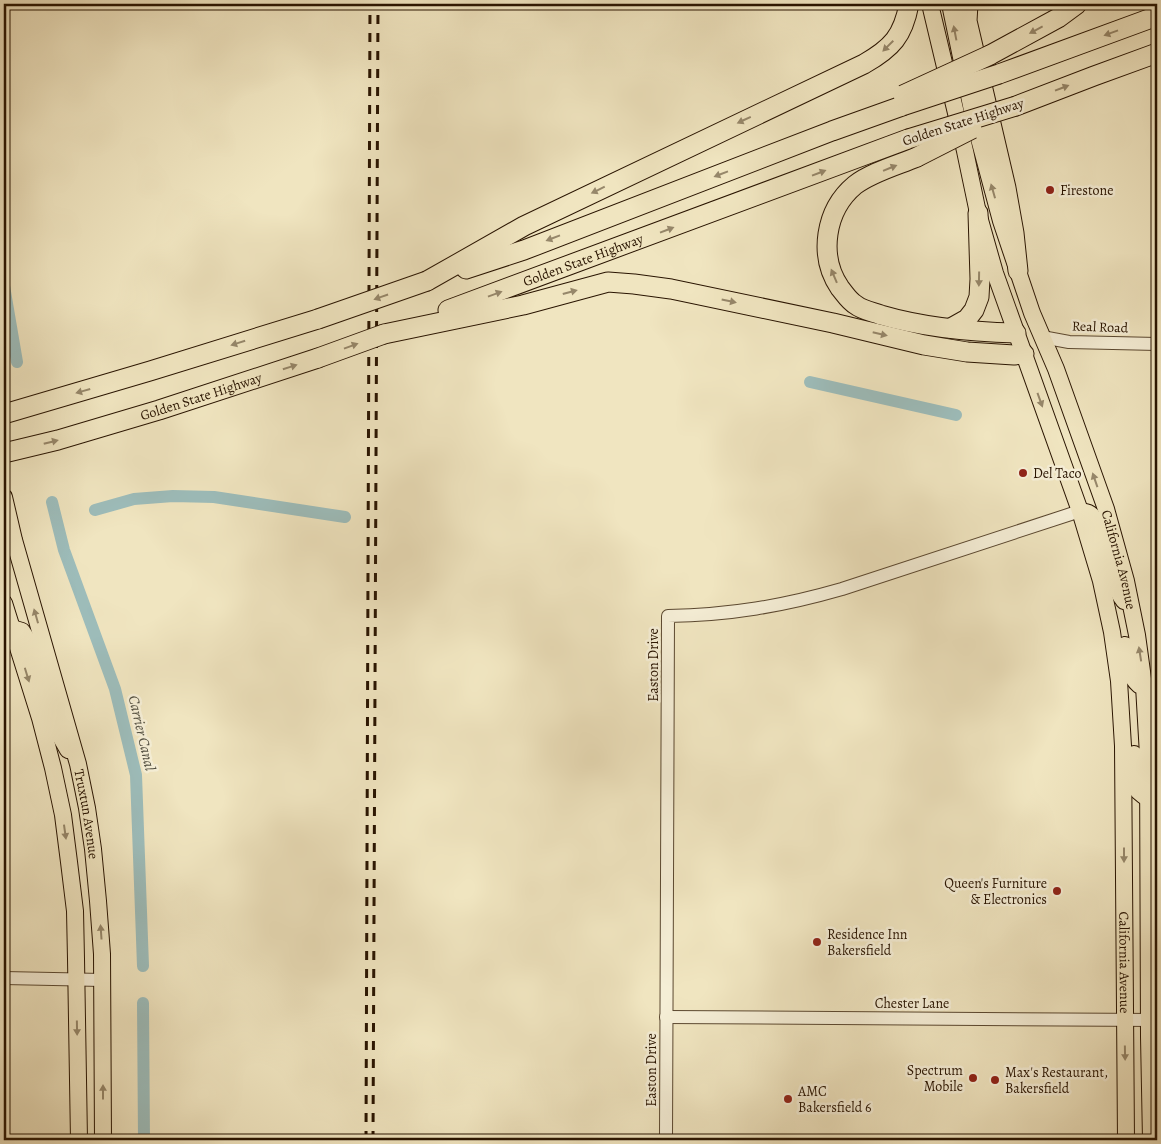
<svg xmlns="http://www.w3.org/2000/svg" width="1161" height="1144" font-family="Alegreya,serif">
  <style>
    .lines { fill: none; stroke-linecap: round; stroke-linejoin: round }
    .canal { stroke: #9dbdbb; stroke-width: 12 }
    .minor-casing { stroke: #5b4830; stroke-width: 14 }
    .major-casing { stroke: #291400; stroke-width: 18 }
    .highway-casing { stroke: #291400; stroke-width: 21 }
    .minor { stroke: #f5eed6; stroke-width: 12 }
    .major { stroke: #f0e5c0; stroke-width: 16 }
    .highway { stroke: #f0e5c0; stroke-width: 19 }
    .rail { stroke: #291400; stroke-width: 3; stroke-dasharray: 9 9; stroke-linecap: butt }
    .highway-bridge-casing { stroke: #291400; stroke-width: 21; stroke-linecap: butt }
    .highway-bridge { stroke: #f0e5c0; stroke-width: 19 }
    .oneway { fill: #96876a }
    .poi-dot { fill: #8f2418; stroke: #f5eed6; stroke-width: 2 }
    .labels { text-anchor: middle; dominant-baseline: central; stroke-width: 5; stroke-linejoin: round; paint-order: stroke }
    .street-label { font-size: 14px; fill: #291400; stroke: #f5eed6 }
    .poi-label { font-size: 14px; fill: #291400; stroke: #f5eed6; text-anchor: start }
    .water-label { font-size: 15px; font-style: italic; fill: #524f41; stroke: #f5eed6 }
  </style>
  <rect width="100%" height="100%" fill="#f0e5c0"/>
  <filter id="stains"><feTurbulence type="fractalNoise" baseFrequency=".004" numOctaves="4"/><feColorMatrix values="0 0 0 0 .2 0 0 0 0 .09 0 0 0 0 .02 0 0 0 .5 -.17"/></filter>
  <radialGradient id="worn" r=".72"><stop offset=".6" stop-color="#630" stop-opacity="0"/><stop offset="1" stop-color="#630" stop-opacity=".3"/></radialGradient>
  <g class="lines">
    <g class="canal">
      <polyline points="4,286 17,362"/>
      <polyline points="810,382 956,415"/>
      <polyline points="52,502 64,550 115,689 136,775 143,966"/>
      <polyline points="95,510 134,499 173,496 214,497 345,517"/>
      <polyline points="143,1003 144,1140"/>
    </g>
    <defs>
      <g id="minor">
        <polyline points="1042,337 1069,342 1157,344"/>
        <polyline points="4,978 102,980"/>
        <polyline points="666,1017 1157,1020"/>
        <path d="M 666,1140 L 668,616 C 730,615 783,606 842,589 L 1080,511"/>
      </g>
      <g id="major">
        <path id="s1" d="M 930,4 L 965,151 L 978,213 L 995,273 L 1080,511 L 1101,581 L 1112,632 L 1119,681 L 1123,746 L 1126,1140"/>
        <path id="s2" d="M 950,4 L 974,120 L 1001,221 L 1032,313 L 1056,369 L 1106,509 L 1126,581 L 1137,635 L 1144,686 L 1148,755 L 1149,1037 L 1151,1140"/>
        <path id="s3" d="M 4,497 L 14,540 L 78,764 L 87,808 L 93,849 L 98,901 L 102,954 L 103,1140"/>
        <path d="M 1080,511 C 1085,512 1090,512 1093,517 C 1098,523 1100,532 1102,539 C 1108,559 1111,584 1124,601"/>
        <polyline points="4,603 40,718 53,768 63,815 69,862 75,911 76,959 79,1140"/>
        <polyline points="12,628 22,631 27,639 42,681 57,731 68,750"/>
        <path d="M 1125,645 C 1127,659 1128,676 1139,685 L 1144,686"/>
        <polyline points="1134,754 1135,775 1138,791 1144,796 1148,796"/>
      </g>
      <g id="highway">
        <polyline points="968,4 967,21 1006,188 1014,233 1018,271"/>
        <polyline points="990,55 1058,18 1077,4"/>
        <polyline points="999,74 1157,16"/>
        <polyline points="1016,106 1094,76 1157,53"/>
        <path d="M 917,157 C 898,165 872,172 855,185 C 825,210 818,256 840,288 C 845,294 849,301 856,305 C 862,310 873,312 881,315 C 922,327 973,332 1016,333"/>
        <polyline points="466,269 524,250 832,131 902,106"/>
        <path d="M 427,281 L 524,226 L 864,64 C 892,48 903,36 909,4"/>
        <path id="s4" d="M 448,310 L 908,139"/>
        <polyline points="951,328 967,319 974,310 979,297 980,279 978,213"/>
        <polyline points="384,334 523,305 608,282 634,284 671,289 833,323 924,345 967,352 1014,355 1024,354"/>
        <polyline points="4,414 150,371 318,319"/>
        <path id="s5" d="M 4,453 L 58,440 L 159,410 L 318,358"/>
      </g>
    </defs>
    <use href="#minor" class="minor-casing"/>
    <use href="#major" class="major-casing"/>
    <use href="#highway" class="highway-casing"/>
    <use href="#minor" class="minor"/>
    <use href="#major" class="major"/>
    <use href="#highway" class="highway"/>
    <g class="rail">
      <polyline points="366,1140 370,4"/>
      <polyline points="373,1140 378,4"/>
    </g>
    <defs>
      <g id="highway-bridge">
        <polyline points="903,95 990,55"/>
        <polyline points="902,106 999,74"/>
        <polyline points="908,139 1016,106"/>
        <polyline points="917,157 972,129"/>
        <polyline points="318,319 427,281"/>
        <polyline points="318,358 384,334"/>
      </g>
    </defs>
    <use href="#highway-bridge" class="highway-bridge-casing"/>
    <use href="#highway-bridge" class="highway-bridge"/>
  </g>
  <defs><path id="oneway-solid" d="M-6-.8H1V-3.2L6.5 0L1 3.2V.8H-6Z" transform="scale(1.25)"/></defs>
  <g class="oneway">
    <use href="#oneway-solid" transform="translate(1036 30) rotate(152)"/>
    <use href="#oneway-solid" transform="translate(955 33) rotate(-101)"/>
    <use href="#oneway-solid" transform="translate(1111 33) rotate(160)"/>
    <use href="#oneway-solid" transform="translate(888 46) rotate(135)"/>
    <use href="#oneway-solid" transform="translate(1062 88) rotate(-21)"/>
    <use href="#oneway-solid" transform="translate(744 120) rotate(155)"/>
    <use href="#oneway-solid" transform="translate(890 168) rotate(-22)"/>
    <use href="#oneway-solid" transform="translate(819 173) rotate(-21)"/>
    <use href="#oneway-solid" transform="translate(721 174) rotate(159)"/>
    <use href="#oneway-solid" transform="translate(598 190) rotate(154)"/>
    <use href="#oneway-solid" transform="translate(993 191) rotate(-106)"/>
    <use href="#oneway-solid" transform="translate(667 230) rotate(-21)"/>
    <use href="#oneway-solid" transform="translate(553 238) rotate(159)"/>
    <use href="#oneway-solid" transform="translate(834 276) rotate(-113)"/>
    <use href="#oneway-solid" transform="translate(979 279) rotate(91)"/>
    <use href="#oneway-solid" transform="translate(570 292) rotate(-15)"/>
    <use href="#oneway-solid" transform="translate(495 294) rotate(-20)"/>
    <use href="#oneway-solid" transform="translate(381 297) rotate(161)"/>
    <use href="#oneway-solid" transform="translate(729 301) rotate(12)"/>
    <use href="#oneway-solid" transform="translate(880 334) rotate(13)"/>
    <use href="#oneway-solid" transform="translate(238 343) rotate(163)"/>
    <use href="#oneway-solid" transform="translate(351 346) rotate(-20)"/>
    <use href="#oneway-solid" transform="translate(290 367) rotate(-18)"/>
    <use href="#oneway-solid" transform="translate(83 391) rotate(164)"/>
    <use href="#oneway-solid" transform="translate(1040 400) rotate(70)"/>
    <use href="#oneway-solid" transform="translate(51 442) rotate(-14)"/>
    <use href="#oneway-solid" transform="translate(1095 480) rotate(-109)"/>
    <use href="#oneway-solid" transform="translate(36 616) rotate(-106)"/>
    <use href="#oneway-solid" transform="translate(1140 654) rotate(-99)"/>
    <use href="#oneway-solid" transform="translate(27 675) rotate(73)"/>
    <use href="#oneway-solid" transform="translate(65 832) rotate(82)"/>
    <use href="#oneway-solid" transform="translate(1124 855) rotate(90)"/>
    <use href="#oneway-solid" transform="translate(101 932) rotate(-94)"/>
    <use href="#oneway-solid" transform="translate(77 1028) rotate(89)"/>
    <use href="#oneway-solid" transform="translate(1125 1053) rotate(89)"/>
    <use href="#oneway-solid" transform="translate(103 1092) rotate(-90)"/>
  </g>
  <g class="poi-dot">
    <circle cx="1050" cy="190" r="5"/>
    <circle cx="1023" cy="473" r="5"/>
    <circle cx="1057" cy="891" r="5"/>
    <circle cx="817" cy="942" r="5"/>
    <circle cx="973" cy="1078" r="5"/>
    <circle cx="995" cy="1080" r="5"/>
    <circle cx="788" cy="1099" r="5"/>
  </g>
  <g class="labels">
    <g class="street-label">
      <text transform="translate(963 122) rotate(-18)">Golden State Highway</text>
      <text stroke="none"><textPath href="#s4" startOffset="144">Golden State Highway</textPath></text>
      <text transform="translate(1100 327) rotate(2)">Real Road</text>
      <text stroke="none"><textPath href="#s5" startOffset="205">Golden State Highway</textPath></text>
      <text stroke="none"><textPath href="#s2" startOffset="582">California Avenue</textPath></text>
      <text transform="translate(653 665) rotate(-90)">Easton Drive</text>
      <text stroke="none"><textPath href="#s3" startOffset="328">Truxtun Avenue</textPath></text>
      <text stroke="none"><textPath href="#s1" startOffset="986">California Avenue</textPath></text>
      <text x="912" y="1003">Chester Lane</text>
      <text transform="translate(651 1070) rotate(-90)">Easton Drive</text>
    </g>
    <g class="poi-label">
      <text x="1060" y="190">Firestone</text>
      <text x="1033" y="473">Del Taco</text>
      <text x="1047" y="883" text-anchor="end">Queen's Furniture<tspan x="1047" dy="16">&amp; Electronics</tspan></text>
      <text x="827" y="934">Residence Inn<tspan x="827" dy="16">Bakersfield</tspan></text>
      <text x="963" y="1070" text-anchor="end">Spectrum<tspan x="963" dy="16">Mobile</tspan></text>
      <text x="1005" y="1072">Max's Restaurant,<tspan x="1005" dy="16">Bakersfield</tspan></text>
      <text x="798" y="1091">AMC<tspan x="798" dy="16">Bakersfield 6</tspan></text>
    </g>
    <g class="water-label">
      <text transform="translate(142 733) rotate(77)">Carrier Canal</text>
    </g>
  </g>
  <rect width="1161" height="1144" fill="none" stroke="#f0e5c0" stroke-width="20"/>
  <rect x="5" y="5" width="1151" height="1134" fill="none" stroke="#291400" stroke-width="2.5"/>
  <rect x="10" y="10" width="1141" height="1124" fill="none" stroke="#291400"/>
  <rect width="100%" height="100%" filter="url(#stains)"/>
  <rect width="100%" height="100%" fill="url(#worn)"/>
</svg>
